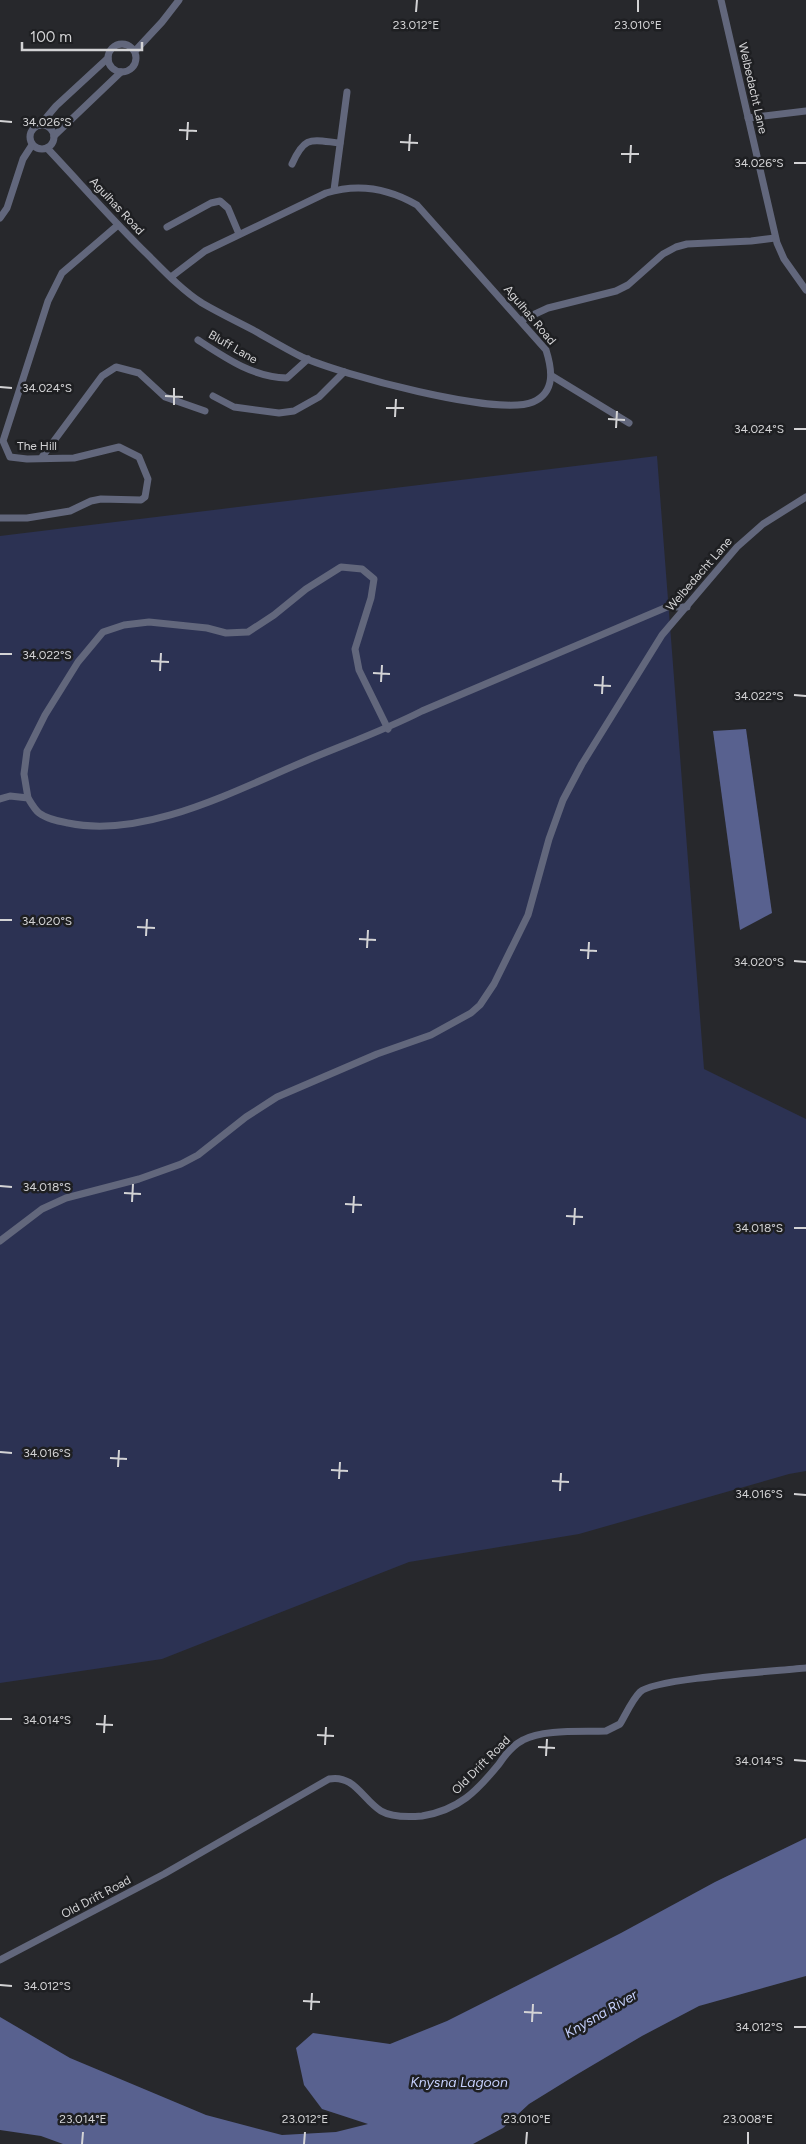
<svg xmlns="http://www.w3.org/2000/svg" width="806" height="2144" font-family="Figtree,sans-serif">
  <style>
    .green { fill: #2c3253 }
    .water { fill: #58618f }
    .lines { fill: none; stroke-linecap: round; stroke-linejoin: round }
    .street { stroke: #62677c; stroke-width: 7 }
    .ticks { fill: none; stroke: #d3d3d5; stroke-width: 2 }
    .labels { text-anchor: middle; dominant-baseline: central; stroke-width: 5; stroke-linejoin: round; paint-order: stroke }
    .street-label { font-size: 12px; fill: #d3d3d5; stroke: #1e1f22 }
    .water-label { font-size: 14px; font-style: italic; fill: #c6d1fd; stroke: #1e1f22 }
    .ticks-label { font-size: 12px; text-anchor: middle; fill: #d3d3d5; stroke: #1e1f22; stroke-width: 5; stroke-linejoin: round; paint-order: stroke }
  </style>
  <rect width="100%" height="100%" fill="#27282c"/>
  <polygon class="green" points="657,456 704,1069 806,1119 806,1471 789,1474 579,1534 409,1562 162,1659 0,1683 0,536"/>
  <g class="water">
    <polygon points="746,729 772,913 740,930 713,731"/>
    <polygon points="806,1838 806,1976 699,2006 642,2036 576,2075 529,2104 503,2128 473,2144 63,2144 41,2136 0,2130 0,2017 70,2058 206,2115 282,2135 336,2132 368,2124 322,2109 304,2085 296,2048 313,2033 390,2044 447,2021 621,1933 715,1882"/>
  </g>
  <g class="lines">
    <g class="street">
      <polyline points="721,0 777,243 784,259 806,290"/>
      <circle cx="122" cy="58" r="14"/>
      <polyline points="135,51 162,22 179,0"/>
      <polyline points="748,118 806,111"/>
      <polyline points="40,125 56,106 108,58"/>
      <circle cx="42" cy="137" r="12"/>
      <polyline points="54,136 121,72"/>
      <path d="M 47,148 C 81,184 113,221 148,255 C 165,272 182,290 202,303 C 219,313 238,322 255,331 C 271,340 286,349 302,357 C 340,374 497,417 533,402 C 556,392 552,369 546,350 L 417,205 C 388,188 358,183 326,193 L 205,251 L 171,277"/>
      <path d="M 292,164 C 305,135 311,140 340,143"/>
      <polyline points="334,190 347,92"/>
      <polyline points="0,218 7,208 23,159 32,145"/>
      <polyline points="167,227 211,203 220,201 228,208 239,234"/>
      <polyline points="522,320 548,308 616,291 628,285 663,254 676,247 687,244 751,241 775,238"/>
      <path d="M 198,340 C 227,359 253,377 287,378 L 308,359"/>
      <polyline points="552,376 629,423"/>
      <polyline points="213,396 234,407 279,413 294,411 319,397 344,372"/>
      <polyline points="42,457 102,376 116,367 139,373 165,397 205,411"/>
      <polyline points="0,518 27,518 70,511 91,501 101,499 141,500 145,497 148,479 139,457 119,447 74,458 27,459 10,457 3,441 48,301 62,273 118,225"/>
      <polyline points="28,798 24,774 27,751 45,715 78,662 103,632 124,625 149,622 207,628 226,633 248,632 274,615 306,589 341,567 362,569 374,579 371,598 355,649 359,670 388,729"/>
      <path d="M 0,799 L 10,796 L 28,798 C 31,803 35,810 39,813 C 47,819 58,821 68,823 C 144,839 234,791 303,762 C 343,745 383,731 422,711 L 667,607 L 687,607"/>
      <polyline points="0,1241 42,1209 66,1198 139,1179 181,1164 198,1155 246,1117 277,1097 377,1054 431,1035 471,1013 480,1005 494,984 528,915 549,839 563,800 582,764 662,635 737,547 763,524 806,497"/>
      <path d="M 0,1960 L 164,1874 L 329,1779 C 354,1774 363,1800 381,1811 C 393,1818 410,1817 422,1816 C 459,1810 477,1791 499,1764 C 505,1755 513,1745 523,1740 C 543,1729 582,1732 606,1731 L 620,1724 C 626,1714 632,1700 640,1692 C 654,1678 779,1671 806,1668"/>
    </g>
  </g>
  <path class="ticks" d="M 416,12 L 417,0M 638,12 L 638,0M 0,121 L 12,122M 179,130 L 197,131M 187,140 L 188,122M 400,142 L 418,143M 409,151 L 410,134M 621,154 L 639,154M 630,163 L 631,145M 794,163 L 806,163M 0,387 L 12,388M 165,396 L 183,397M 174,405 L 174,388M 386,408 L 404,408M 395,417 L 396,399M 608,419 L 625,420M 616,428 L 617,411M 794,429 L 806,429M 0,654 L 12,654M 151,661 L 169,662M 160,671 L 161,653M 373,673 L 390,674M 381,682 L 382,665M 594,685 L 611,686M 602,694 L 603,676M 794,695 L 806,696M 0,920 L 12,920M 137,927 L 155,928M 146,936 L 147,919M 359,939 L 376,940M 367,948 L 368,930M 580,950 L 597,951M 588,959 L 589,942M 794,961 L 806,962M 0,1186 L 12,1187M 124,1193 L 141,1194M 132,1202 L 133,1184M 345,1204 L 362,1205M 353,1213 L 354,1196M 566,1216 L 583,1217M 574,1225 L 575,1208M 794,1228 L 806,1228M 0,1452 L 12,1453M 110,1458 L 127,1459M 118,1467 L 119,1450M 331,1470 L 348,1471M 339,1479 L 340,1462M 552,1481 L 569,1482M 560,1491 L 561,1473M 794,1494 L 806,1495M 0,1719 L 12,1719M 96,1724 L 113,1725M 104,1733 L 105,1715M 317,1735 L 334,1736M 325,1745 L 326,1727M 538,1747 L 555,1748M 546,1756 L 547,1739M 794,1760 L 806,1761M 0,1985 L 12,1986M 303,2001 L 320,2002M 311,2010 L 312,1993M 524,2012 L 542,2013M 532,2022 L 533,2004M 794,2027 L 806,2027M 82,2144 L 83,2132M 304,2144 L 305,2132M 526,2144 L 527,2132M 748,2144 L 748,2132"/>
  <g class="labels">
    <g class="street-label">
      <text transform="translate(753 88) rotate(77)">Welbedacht Lane</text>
      <text transform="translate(117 206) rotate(47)">Agulhas Road</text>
      <text transform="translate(530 315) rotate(50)">Agulhas Road</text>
      <text transform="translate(233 347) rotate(30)">Bluff Lane</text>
      <text x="37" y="446">The Hill</text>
      <text transform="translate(699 574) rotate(-49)">Welbedacht Lane</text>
      <text transform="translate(481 1765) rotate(-45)">Old Drift Road</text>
      <text transform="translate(96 1897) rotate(-28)">Old Drift Road</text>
    </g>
    <g class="water-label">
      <text transform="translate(601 2014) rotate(-30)">Knysna River</text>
      <text x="459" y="2082">Knysna Lagoon</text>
    </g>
  </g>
  <g class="ticks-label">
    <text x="416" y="29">23.012°E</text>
    <text x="638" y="29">23.010°E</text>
    <text x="47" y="126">34.026°S</text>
    <text x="759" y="167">34.026°S</text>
    <text x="47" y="392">34.024°S</text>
    <text x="759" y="433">34.024°S</text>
    <text x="47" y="659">34.022°S</text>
    <text x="759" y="700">34.022°S</text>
    <text x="47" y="925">34.020°S</text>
    <text x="759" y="966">34.020°S</text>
    <text x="47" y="1191">34.018°S</text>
    <text x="759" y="1232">34.018°S</text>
    <text x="47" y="1457">34.016°S</text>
    <text x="759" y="1498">34.016°S</text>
    <text x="47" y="1724">34.014°S</text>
    <text x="759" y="1765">34.014°S</text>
    <text x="47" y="1990">34.012°S</text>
    <text x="759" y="2031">34.012°S</text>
    <text x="83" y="2123">23.014°E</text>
    <text x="305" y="2123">23.012°E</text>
    <text x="527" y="2123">23.010°E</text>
    <text x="748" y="2123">23.008°E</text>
  </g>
  <path d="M22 42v8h120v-8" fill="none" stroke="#d3d3d5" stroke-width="2.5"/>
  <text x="30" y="42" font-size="15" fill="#d3d3d5" stroke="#1e1f22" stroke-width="4" paint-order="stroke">100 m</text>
</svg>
